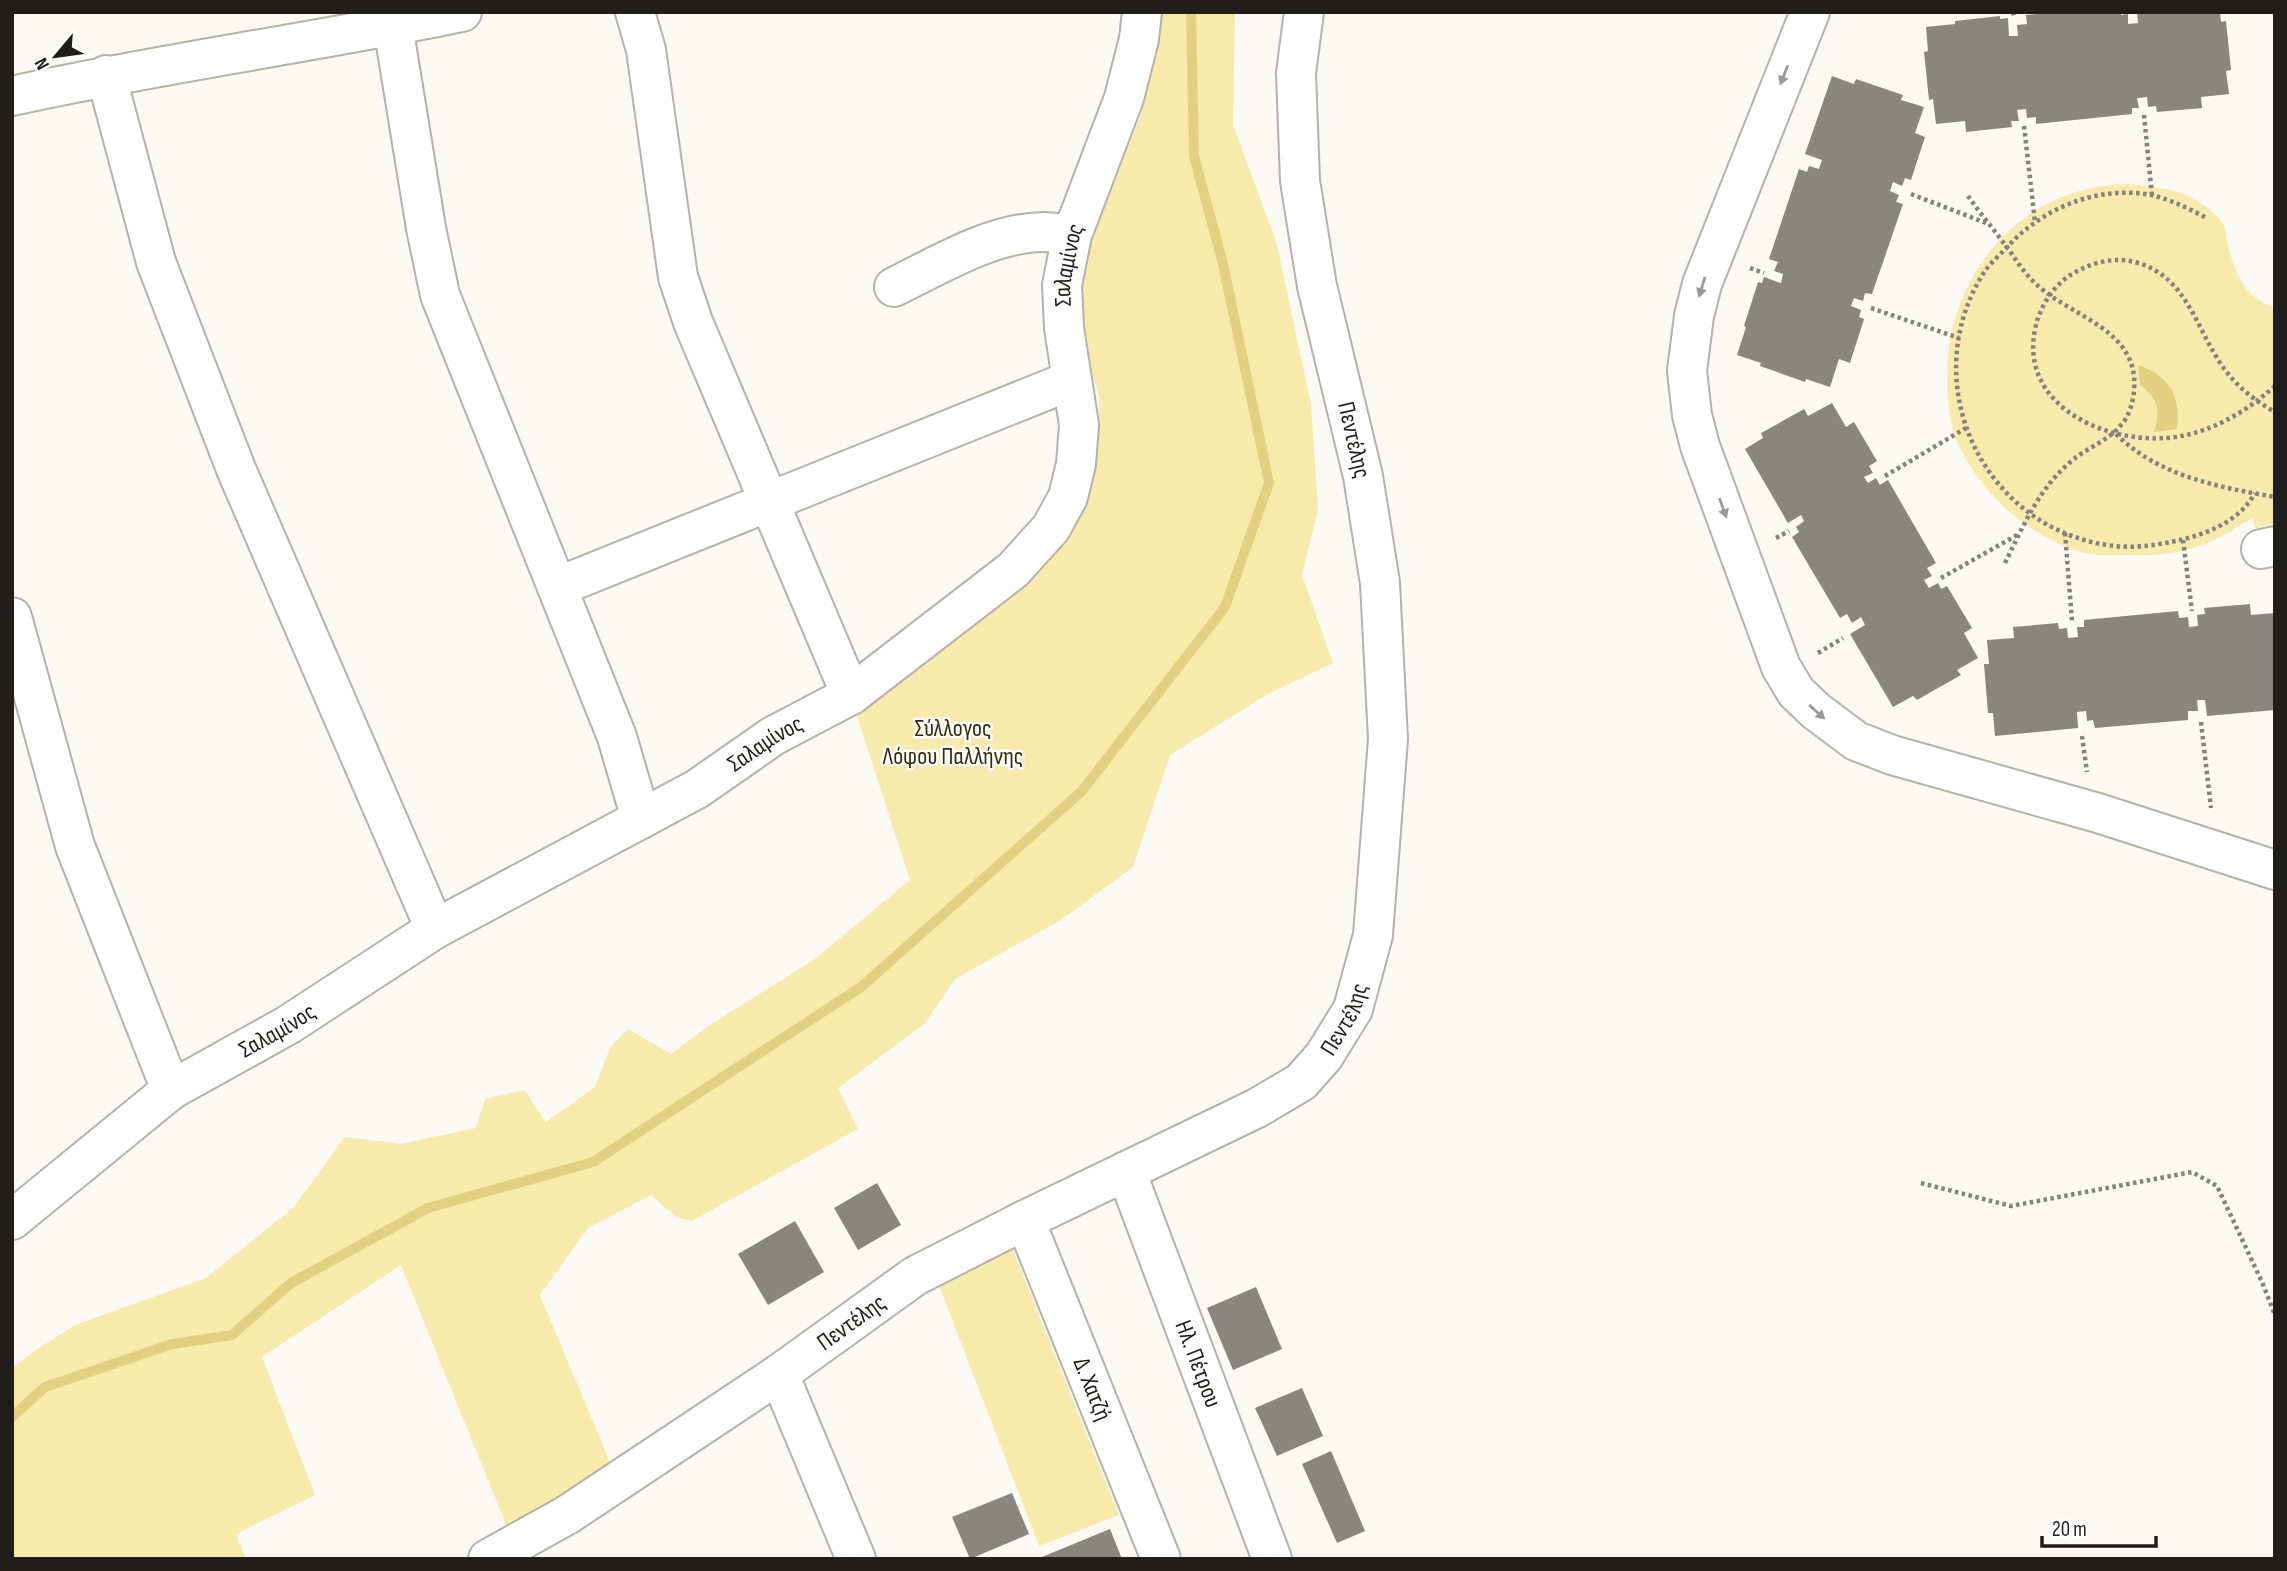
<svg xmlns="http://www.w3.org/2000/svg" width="2287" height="1571" font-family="'Sofia Sans Condensed',sans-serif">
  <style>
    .green { fill: #f8eaab }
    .water { fill: #e1d080 }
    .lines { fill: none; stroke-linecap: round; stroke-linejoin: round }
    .stream { stroke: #e1d080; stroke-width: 10 }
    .building { fill: #878680 }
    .minor-casing { stroke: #b3b2ab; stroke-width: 42 }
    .path { stroke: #83827e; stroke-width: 4.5; stroke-dasharray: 3.5 3.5; stroke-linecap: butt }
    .minor { stroke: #fff; stroke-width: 38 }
    .oneway { fill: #9a9a99 }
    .labels { text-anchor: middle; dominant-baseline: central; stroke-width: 5; stroke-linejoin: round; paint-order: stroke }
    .street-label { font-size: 24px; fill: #1f1e1c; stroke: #fff }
    .park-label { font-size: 24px; fill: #322b07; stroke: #fff }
  </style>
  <rect width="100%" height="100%" fill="#fbf9f3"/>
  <g class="green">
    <polygon points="1151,12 1235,12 1233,125 1276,241 1311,404 1318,510 1302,575 1333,663 1268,694 1170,755 1133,867 1061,920 955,979 925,1023 838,1088 858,1129 692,1221 676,1217 651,1195 588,1228 540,1295 622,1491 520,1559 401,1265 262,1357 315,1495 236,1534 246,1559 12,1559 12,1368 33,1352 75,1325 206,1278 293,1208 345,1137 401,1144 476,1128 485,1099 524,1090 546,1122 595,1087 610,1048 628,1029 671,1054 707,1027 815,959 910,880 856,713 1023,588 1068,535 1088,492 1099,443 1099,396 1087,355 1080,286 1091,234 1114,184 1141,115"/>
    <path d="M 2128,184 C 2150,187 2177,188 2196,200 C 2206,206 2218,215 2224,225 C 2226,230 2226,236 2227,241 C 2233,269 2245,300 2275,307 L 2275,523 L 2256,528 L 2252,518 C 2234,529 2216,541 2196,547 C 2174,554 2150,556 2127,555 C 2114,555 2098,556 2085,553 C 2032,539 1983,496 1959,446 C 1947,420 1946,386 1948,358 C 1955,275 2012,203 2096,187 C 2107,185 2118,185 2128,184 Z"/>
    <polygon points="1001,1220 1119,1515 1039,1546 928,1257"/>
  </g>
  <path class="water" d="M 2138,365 C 2170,376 2181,396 2177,429 L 2154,432 C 2161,412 2158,397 2140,385 Z"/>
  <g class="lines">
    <polyline class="stream" points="12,1417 45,1387 172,1344 232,1335 291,1283 428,1208 593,1162 861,987 1081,792 1225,607 1269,483 1223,264 1194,156 1191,12"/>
  </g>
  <g class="building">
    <polygon points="2055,12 2121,12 2121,15 2128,14 2128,24 2138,23 2137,12 2220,12 2221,22 2226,21 2231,70 2226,71 2229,94 2201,97 2202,108 2157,112 2156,106 2148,107 2147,97 2137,98 2139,108 2132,108 2132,114 2036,124 2036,117 2027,118 2026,109 2017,110 2019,121 2011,121 2012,127 1966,132 1965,121 1936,124 1933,99 1929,100 1924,52 1928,51 1926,27 1955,24 1955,21 2000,16 2000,19 2008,18 2009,36 2018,36 2017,25 2027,24 2026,15"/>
    <polygon points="1832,76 1854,84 1856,79 1903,95 1901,100 1924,107 1915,133 1925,137 1911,180 1905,178 1902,186 1893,182 1890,191 1899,195 1896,202 1903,204 1872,294 1865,293 1863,301 1854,298 1851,306 1861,310 1859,317 1864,319 1850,363 1839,359 1830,387 1806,379 1805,382 1760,366 1761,363 1737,355 1746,327 1744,326 1758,282 1762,283 1764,277 1781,283 1783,274 1774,271 1778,262 1769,259 1799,169 1807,172 1809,166 1819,169 1822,160 1805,154"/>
    <polygon points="1832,403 1846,427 1854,422 1877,461 1869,466 1873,473 1864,477 1868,483 1876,478 1880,485 1888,480 1936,563 1927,568 1932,576 1924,580 1929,588 1938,583 1941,589 1947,586 1972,628 1964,633 1978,658 1957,670 1961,675 1917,700 1913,696 1893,707 1850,634 1865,625 1861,617 1852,623 1847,614 1840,618 1792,537 1799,532 1796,527 1804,521 1801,515 1788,523 1745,449 1763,438 1761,433 1804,409 1808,416"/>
    <polygon points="2250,604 2251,615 2275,613 2275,710 2207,716 2205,700 2197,700 2198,711 2188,711 2188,720 2095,728 2093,720 2087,721 2086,711 2077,712 2078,728 1995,736 1993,713 1988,713 1984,664 1989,664 1987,640 2014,638 2013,627 2058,623 2059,629 2067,628 2068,638 2078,637 2077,627 2084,627 2084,620 2178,611 2179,618 2188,617 2189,627 2198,626 2197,615 2205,614 2204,608"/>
    <polygon points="877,1183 901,1225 858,1250 834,1208"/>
    <polygon points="795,1221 824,1272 768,1305 738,1254"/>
    <polygon points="1256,1287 1282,1349 1233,1370 1207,1308"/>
    <polygon points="1302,1388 1323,1436 1277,1456 1255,1408"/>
    <polygon points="1331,1451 1365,1531 1337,1543 1302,1464"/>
    <polygon points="1012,1493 1029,1534 970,1559 952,1517"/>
    <polygon points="1110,1529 1122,1559 1037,1559"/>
  </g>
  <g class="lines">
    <defs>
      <g id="minor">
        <polyline points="635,12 646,50 678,277 693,322 851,695"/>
        <polyline points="1810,12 1702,284 1694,316 1687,371 1692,415 1700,446 1781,667 1796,692 1816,711 1856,741 1892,755 2098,813 2275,870"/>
        <polyline points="393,26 426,228 440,295 617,737 641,819"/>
        <polyline points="106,75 156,262 236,469 435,929"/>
        <path d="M 12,96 C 161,63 312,43 462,12"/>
        <path d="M 894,287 C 939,265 993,232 1044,232 C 1053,232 1063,234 1072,235"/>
        <polyline points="2261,549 2275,546"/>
        <polyline points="557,587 1072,380"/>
        <polyline points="12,617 75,846 171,1090"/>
        <path id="s1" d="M 1126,1171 L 1272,1559"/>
        <path id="s2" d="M 12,1220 L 171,1090 L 288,1025 L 435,929 L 697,789 L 773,736 L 851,695 L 1013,570 L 1051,528 L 1068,497 L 1076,464 L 1079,425 L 1064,328 L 1062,285 L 1072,235 L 1124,98 L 1139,39 L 1142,12"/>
        <path id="s3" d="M 1025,1220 L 1161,1559"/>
        <polyline points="779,1374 856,1559"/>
        <path id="s4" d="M 488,1559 L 567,1515 L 779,1374 L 915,1276 L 1025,1220 L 1257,1108 L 1301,1082 L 1324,1056 L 1353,1009 L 1373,935 L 1388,739 L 1380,583 L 1363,476 L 1317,286 L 1300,181 L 1296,73 L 1304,12"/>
      </g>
    </defs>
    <use href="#minor" class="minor-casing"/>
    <g class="path">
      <polyline points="2013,12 2014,18"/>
      <polyline points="2144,115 2152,196"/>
      <polyline points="2024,126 2035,222"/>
      <polyline points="1911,194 1986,223"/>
      <path d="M 1968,196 C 1980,213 1994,230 2007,247 C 2016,260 2024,273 2036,284 C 2072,318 2140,329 2134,391 C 2133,402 2129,417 2121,425 C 2109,440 2089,447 2074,459 C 2039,487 2024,525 2004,565"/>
      <path d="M 2205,217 C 2183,206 2160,194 2135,193 C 2087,190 2041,211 2008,246 C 2000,255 1990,263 1983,274 C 1932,355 1956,463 2035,517 C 2066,538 2107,550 2145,546 C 2184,541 2234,531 2255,493"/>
      <polyline points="1750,268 1764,273"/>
      <polyline points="1871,308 1959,338"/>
      <path d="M 2275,386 C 2248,410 2217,429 2182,436 C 2115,449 2015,409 2036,325 C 2041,305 2054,285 2072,274 C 2092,262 2116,256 2138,263 C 2187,277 2197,331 2223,367 C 2237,387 2254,400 2275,412"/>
      <path d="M 2116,434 C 2158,476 2218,487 2275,497"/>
      <polyline points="1885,476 1966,428"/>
      <polyline points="2065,533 2072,621"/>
      <polyline points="1776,538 1789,531"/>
      <polyline points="2183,540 2192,611"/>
      <polyline points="1941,578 2019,534"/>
      <polyline points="1818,653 1843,638"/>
      <polyline points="2201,722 2211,808"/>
      <polyline points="2082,736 2087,772"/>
      <polyline points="1921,1183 2011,1206 2192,1172 2217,1186 2262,1282 2275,1315"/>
    </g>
    <use href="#minor" class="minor"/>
  </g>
  <defs><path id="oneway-solid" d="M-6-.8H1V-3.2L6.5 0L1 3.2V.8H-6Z" transform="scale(1.75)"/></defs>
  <g class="oneway">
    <use href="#oneway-solid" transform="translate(1784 75) rotate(111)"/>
    <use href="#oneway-solid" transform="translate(1702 287) rotate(107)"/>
    <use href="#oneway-solid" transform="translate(1723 508) rotate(70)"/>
    <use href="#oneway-solid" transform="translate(1817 712) rotate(42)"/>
  </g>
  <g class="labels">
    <g class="street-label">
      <text stroke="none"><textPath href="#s2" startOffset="1524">Σαλαμίνος</textPath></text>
      <text transform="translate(1354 440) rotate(77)">Πεντέλης</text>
      <text stroke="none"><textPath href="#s2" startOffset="894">Σαλαμίνος</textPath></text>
      <text stroke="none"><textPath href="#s4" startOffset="1022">Πεντέλης</textPath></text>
      <text stroke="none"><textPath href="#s2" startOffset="327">Σαλαμίνος</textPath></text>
      <text stroke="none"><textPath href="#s4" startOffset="434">Πεντέλης</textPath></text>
      <text stroke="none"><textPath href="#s1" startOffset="206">Ηλ. Πέτρου</textPath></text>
      <text stroke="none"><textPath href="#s3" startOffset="182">Δ. Χατζή</textPath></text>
    </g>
    <g class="park-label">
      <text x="953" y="728">Σύλλογος<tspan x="953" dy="28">Λόφου Παλλήνης</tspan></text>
    </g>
  </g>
  <rect width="2287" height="1571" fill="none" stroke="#1f1e1c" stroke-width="28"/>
  <g transform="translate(56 56) rotate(241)" stroke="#ffffff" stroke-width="5" paint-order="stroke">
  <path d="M0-5L12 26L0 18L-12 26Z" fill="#1f1e1c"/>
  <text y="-10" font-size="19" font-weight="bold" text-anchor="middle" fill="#1f1e1c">N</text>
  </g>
  <path d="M2042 1536v10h114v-10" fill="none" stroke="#1f1e1c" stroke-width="3.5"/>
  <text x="2052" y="1536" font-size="21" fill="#1f1e1c" stroke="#ffffff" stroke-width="5" paint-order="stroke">20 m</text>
</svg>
